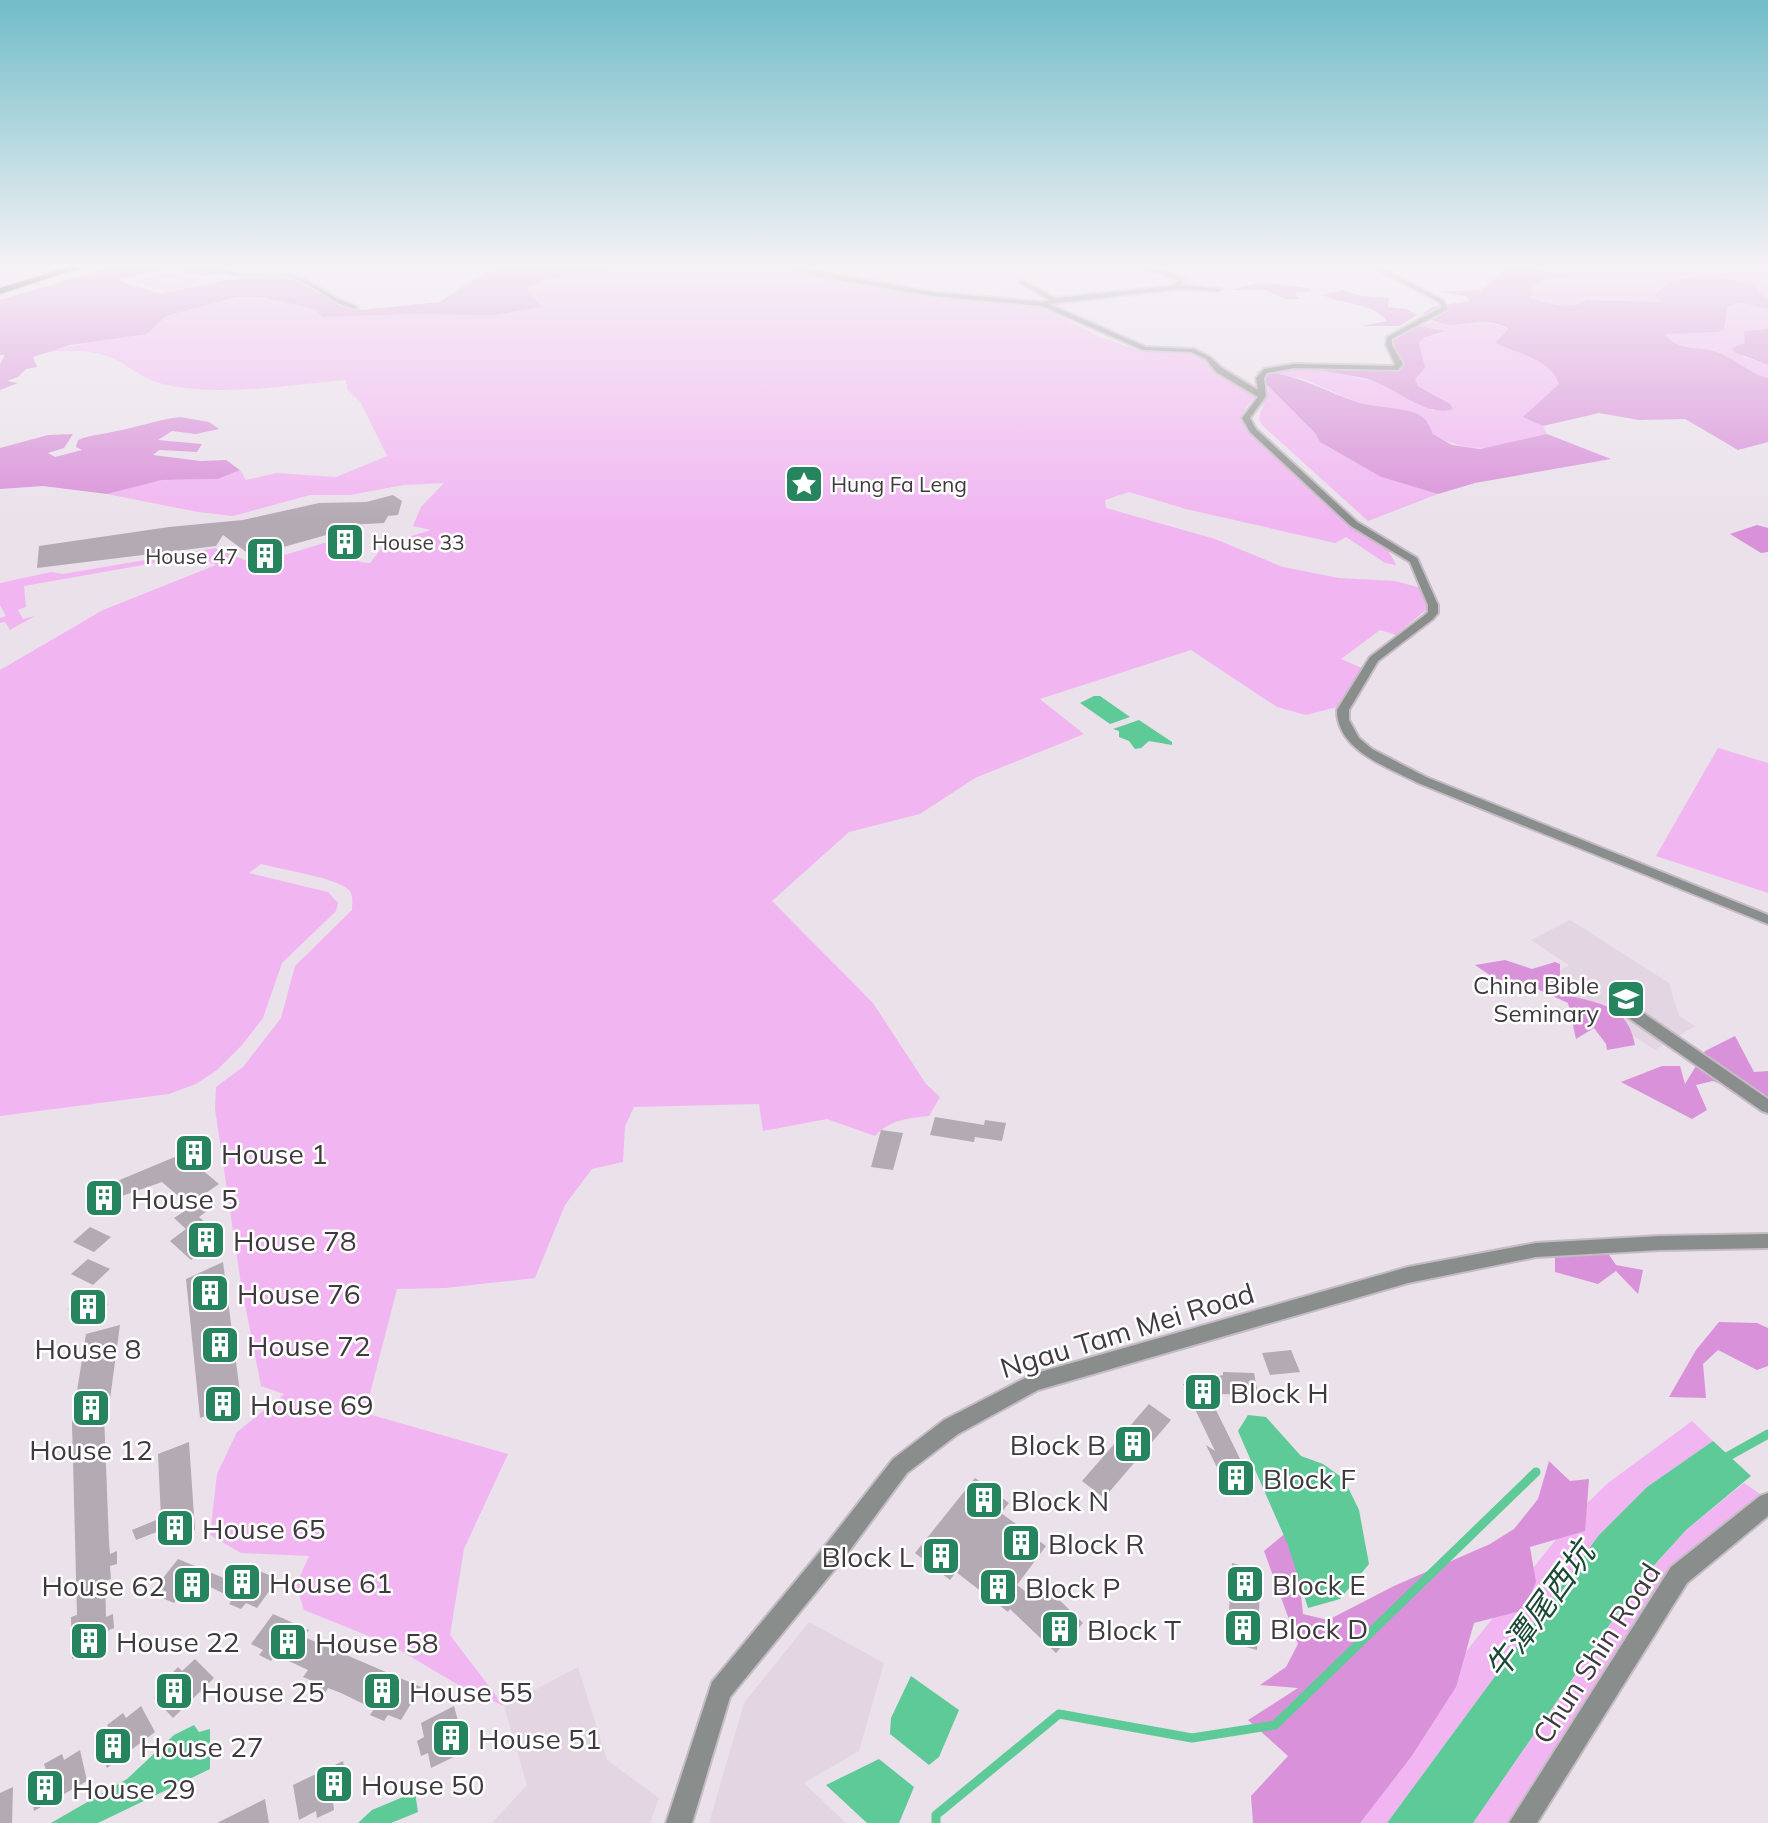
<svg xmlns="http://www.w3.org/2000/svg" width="1768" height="1823" font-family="Mulish,'Noto Sans TC',sans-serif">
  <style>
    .built { fill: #e4d5e3 }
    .green { fill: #f1b6f1 }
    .forest { fill: #d992d9 }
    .water { fill: #5dca97 }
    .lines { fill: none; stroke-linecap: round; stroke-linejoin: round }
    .stream { stroke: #5dca97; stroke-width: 9 }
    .building { fill: #b3aab3 }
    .minor-casing { stroke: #c4bcc4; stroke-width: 4 }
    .motorway-casing { stroke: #c4bcc4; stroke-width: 3 }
    .minor { fill: #898d8b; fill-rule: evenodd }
    .motorway { fill: #27302b; fill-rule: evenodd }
    .labels { text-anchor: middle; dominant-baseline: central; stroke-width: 5; stroke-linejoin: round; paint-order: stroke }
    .far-poi-label { font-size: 21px; fill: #3e3a3e; stroke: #fff; text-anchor: start }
    .poi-label { font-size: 24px; fill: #3e3a3e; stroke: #fff; text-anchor: end }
    .near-poi-label { font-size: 28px; fill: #3e3a3e; stroke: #fff; text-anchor: start }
    .near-street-label { font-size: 28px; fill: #3e3a3e; stroke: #fff }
    .near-water-label { font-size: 32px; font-style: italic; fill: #1c4935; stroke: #fff }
  </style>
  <rect width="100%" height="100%" fill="#eae1ea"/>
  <g class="built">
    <polygon points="1570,920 1669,983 1679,1016 1695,1026 1655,1050 1545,978 1569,965 1531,940"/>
    <polygon points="809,1622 884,1663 859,1751 804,1783 846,1823 709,1823 744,1703"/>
    <polygon points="578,1667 607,1760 659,1798 650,1823 492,1823 527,1785 504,1706"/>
  </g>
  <g class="green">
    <path d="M 620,266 L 786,266 L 827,278 L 934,296 L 1027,304 L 1041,307 L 1100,337 L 1141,351 L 1182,351 L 1195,353 L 1232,374 L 1223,376 L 1256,396 L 1246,407 L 1242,418 C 1275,454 1309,488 1345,521 C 1366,540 1384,535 1396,565 L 1385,563 L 1346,537 L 1335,543 L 1186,509 L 1129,492 L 1105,500 L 1106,508 L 1215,539 L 1283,567 L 1339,578 L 1395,581 L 1425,589 L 1427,609 L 1396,635 L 1380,630 L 1341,659 L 1362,668 L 1337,707 L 1306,715 L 1277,707 L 1191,650 L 1040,699 L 1084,734 L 975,778 L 920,814 L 849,832 L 772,901 L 873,1003 L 926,1084 L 940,1097 L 929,1116 C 909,1118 889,1120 875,1136 L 827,1119 L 763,1131 L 759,1104 L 634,1107 L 625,1126 L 623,1162 L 592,1169 L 565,1205 L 535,1278 L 445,1288 L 397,1289 L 365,1413 L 508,1454 L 464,1549 L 450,1635 L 504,1706 L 465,1689 L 391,1645 L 304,1610 L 296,1585 L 309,1556 L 241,1553 L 210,1535 L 217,1474 L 237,1432 L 284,1394 L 261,1386 L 241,1284 L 215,1109 L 216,1087 L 243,1067 L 281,1018 L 295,966 L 352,910 C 352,903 354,894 348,889 C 336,878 279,869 261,864 L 249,873 L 328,892 L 338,903 L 336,911 L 282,963 L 263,1018 L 242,1045 L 217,1070 L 196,1084 L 169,1094 L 0,1116 L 0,670 L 103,610 L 216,565 L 202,559 L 200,555 L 24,586 L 26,607 L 18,610 L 23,619 L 35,616 L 10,630 L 5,622 L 0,623 L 0,618 L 6,616 L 0,605 L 0,583 L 51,572 L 63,574 L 215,548 L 255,564 L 324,543 C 349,545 350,564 370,563 L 385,544 L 431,530 L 413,526 L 421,507 L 444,483 L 404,485 L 350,495 L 310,495 L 233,516 L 198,512 L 107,494 L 162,480 L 218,479 L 240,470 L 246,480 L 276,473 L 336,477 L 387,456 L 361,403 L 347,389 L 346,380 C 286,385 218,398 159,383 C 140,378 125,362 107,356 C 87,349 64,351 43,352 L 106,339 L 147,334 L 166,316 L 237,297 L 261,297 L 314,309 L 323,317 L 408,314 L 496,315 L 540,307 L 526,288 L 547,279 Z"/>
    <path d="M 1524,266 L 1583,266 L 1607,271 L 1638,267 L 1667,269 L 1678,266 L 1768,266 L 1768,300 L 1758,288 L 1738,281 L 1686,276 L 1662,287 L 1655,295 L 1660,302 L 1588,300 C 1573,311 1546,303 1530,298 L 1532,288 L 1548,277 L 1570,276 L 1564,272 Z"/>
    <polygon points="168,273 202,283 168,291 133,281"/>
    <path d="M 1741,303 L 1768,309 L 1768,329 L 1755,329 L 1745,343 L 1743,357 L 1768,365 L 1768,378 C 1748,373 1734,357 1714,351 C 1696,346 1677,351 1664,333 L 1718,332 L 1724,329 L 1728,306 Z"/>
    <path d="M 1433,322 C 1458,329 1485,316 1508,329 L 1495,343 C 1517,353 1551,359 1559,384 L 1524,417 L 1543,426 L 1547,434 C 1505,446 1473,458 1433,434 L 1429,423 L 1357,402 L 1303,379 L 1270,372 L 1284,368 L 1314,368 L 1381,383 L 1434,411 L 1438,397 L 1418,386 L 1414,379 L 1418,343 L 1423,338 L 1445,333 L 1439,329 L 1420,326 Z"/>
    <polygon points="1269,387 1315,433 1320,442 1381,477 1438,494 1368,521 1262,425 1259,418"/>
    <polygon points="1718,748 1768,763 1768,893 1656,856"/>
    <polygon points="1692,1421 1713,1441 1647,1487 1599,1535 1387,1823 1312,1823 1460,1659 1578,1512 1608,1483"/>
    <polygon points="1744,1483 1763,1496 1666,1586 1509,1823 1473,1823 1639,1583 1686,1530"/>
  </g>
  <g class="forest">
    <polygon points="114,266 210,266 226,272 205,276 172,268 116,280 161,294 220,281 252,277 288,276 309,283 345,307 362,310 440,302 479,276 502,266 619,266 547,279 526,288 541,307 496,315 408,314 323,317 314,309 261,297 237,297 166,316 147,334 70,345 33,357 37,367 26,369 18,377 7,381 18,383 0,390 0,364 5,355 0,355 0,300"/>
    <path d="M 1501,266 L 1524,266 L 1572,276 L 1548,277 L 1532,288 L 1530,298 C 1546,303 1573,311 1587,300 L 1660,302 L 1655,295 C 1680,267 1720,278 1753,284 L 1768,300 L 1768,309 L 1741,303 L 1728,306 L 1724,329 L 1718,332 L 1665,334 C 1677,351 1696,346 1714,351 C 1734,357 1748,373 1768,378 L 1768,442 L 1738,450 L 1685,419 L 1639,420 L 1599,413 L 1543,426 L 1523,417 L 1559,384 C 1551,359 1516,353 1495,343 L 1508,329 C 1481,311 1452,338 1423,314 L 1432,307 L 1469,301 L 1466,296 L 1440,292 L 1481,290 L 1503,272 Z"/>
    <polygon points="1262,282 1311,289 1310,292 1295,292 1299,299 1286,299 1265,290 1230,290"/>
    <path d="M 1343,290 L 1362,296 L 1389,298 L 1388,307 L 1406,309 L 1417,315 L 1399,326 L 1362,326 L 1387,321 C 1374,303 1342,304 1322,295 Z"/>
    <path d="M 1420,326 L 1446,331 L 1423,338 L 1419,343 L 1425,368 L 1415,379 L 1418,386 L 1450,404 L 1453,409 C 1432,417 1402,395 1383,385 C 1364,375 1336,375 1314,368 L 1384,371 L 1401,365 L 1393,345 L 1394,336 Z"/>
    <polygon points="1768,329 1768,365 1734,352 1732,348 1745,343 1744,331"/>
    <path d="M 1258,371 C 1298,374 1321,390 1357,402 C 1374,408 1408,407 1421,416 C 1428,421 1430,426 1433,434 L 1452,445 L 1480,449 L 1547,434 L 1611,459 L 1475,483 L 1438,494 L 1381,477 L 1320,442 L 1315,433 L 1269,387 L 1257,379 Z"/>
    <path d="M 180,417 L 209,422 L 219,429 L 196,434 L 172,431 L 158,440 L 202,444 L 197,452 L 159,450 L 153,455 L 201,461 L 226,460 L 240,470 L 218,479 L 162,480 L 107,494 L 43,486 L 0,489 L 0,448 L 48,435 L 73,434 L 64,448 L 48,453 L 55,457 L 82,450 L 76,447 L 78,440 C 90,435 100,435 112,432 C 135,428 156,420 180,417 Z"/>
    <polygon points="1757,525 1768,528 1768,552 1761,553 1730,534"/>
    <path d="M 1505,960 L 1532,969 L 1555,962 L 1560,964 L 1560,993 C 1596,1004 1627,1002 1635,1045 L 1607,1050 L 1606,1044 L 1594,1028 L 1576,1039 L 1568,1003 L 1537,989 L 1494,978 L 1475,965 Z"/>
    <polygon points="1735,1036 1754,1072 1768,1071 1768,1102 1713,1081 1696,1085 1707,1110 1692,1119 1621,1082 1662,1066 1680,1066 1685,1084 1705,1051"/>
    <polygon points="1607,1252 1616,1265 1643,1270 1638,1294 1616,1271 1598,1284 1555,1272 1555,1257"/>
    <polygon points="1719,1322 1757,1323 1768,1328 1768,1366 1757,1370 1718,1350 1703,1364 1706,1398 1669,1397 1696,1350"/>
    <polygon points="1549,1461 1570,1481 1589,1479 1585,1531 1530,1547 1536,1582 1524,1610 1474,1623 1456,1687 1411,1757 1360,1823 1253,1823 1251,1796 1288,1756 1248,1720 1298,1688 1260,1685 1286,1667 1298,1644 1264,1551 1294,1526 1303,1614 1328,1620 1394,1586 1490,1544 1514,1529 1538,1499"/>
  </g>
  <g class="water">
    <polygon points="1094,696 1100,696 1130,717 1110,724 1080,703"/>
    <polygon points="1139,720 1172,742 1172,745 1149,741 1141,748 1135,749 1129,741 1119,737 1119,731 1113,729"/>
    <polygon points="1248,1415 1266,1417 1301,1456 1323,1464 1344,1479 1359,1510 1369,1564 1340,1599 1308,1608 1288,1545 1238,1431"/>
    <polygon points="1713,1441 1751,1476 1686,1530 1639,1582 1473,1823 1387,1823 1599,1535 1647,1487"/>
    <polygon points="911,1676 959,1710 939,1757 929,1765 890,1734 891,1718"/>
    <polygon points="194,1725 199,1732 210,1729 210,1769 98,1823 51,1823 127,1779 174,1735"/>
    <polygon points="879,1759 914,1787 899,1823 867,1823 826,1785"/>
    <polygon points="415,1792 418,1812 391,1823 358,1823 372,1810"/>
  </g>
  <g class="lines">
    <g class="stream">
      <polyline points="1725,1458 1768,1434"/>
      <polyline points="936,1823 936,1815 1059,1714 1192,1738 1275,1725 1536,1472"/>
    </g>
  </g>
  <g class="building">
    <polygon points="393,495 402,501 398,515 388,516 384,523 329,526 337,532 269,551 274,555 257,560 223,535 216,546 37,568 39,546 169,527 243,520 319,503 366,502"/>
    <polygon points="935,1117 984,1125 985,1120 1006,1123 1002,1141 975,1137 974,1142 930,1135"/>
    <polygon points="881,1130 903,1133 893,1170 871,1167"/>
    <polygon points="202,1139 208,1157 194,1163 219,1184 203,1195 215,1205 199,1217 223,1238 191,1260 170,1241 186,1229 174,1218 191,1207 162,1182 116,1198 117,1202 94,1211 90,1194 98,1189 182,1154 181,1150"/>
    <polygon points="90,1227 111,1237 94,1252 73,1242"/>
    <polygon points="88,1259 110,1269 93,1285 71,1274"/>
    <polygon points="223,1262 242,1408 228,1413 228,1408 200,1418 186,1279"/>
    <polygon points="86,1294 108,1304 91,1321 68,1309"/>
    <polygon points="120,1325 108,1414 104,1415 109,1542 110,1554 117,1551 117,1564 110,1566 111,1579 105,1581 106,1617 113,1614 114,1628 107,1631 107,1644 72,1659 71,1617 77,1615 72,1423 75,1404 86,1334"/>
    <polygon points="1291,1350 1300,1372 1270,1375 1262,1353"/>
    <polygon points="1223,1372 1254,1373 1258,1395 1220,1394 1222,1400 1212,1402 1255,1489 1231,1496 1206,1445 1215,1451 1183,1384 1223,1375"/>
    <polygon points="1149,1404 1171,1420 1104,1498 1082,1481"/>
    <polygon points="189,1442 195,1530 163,1542 162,1530 136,1540 132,1530 161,1518 158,1454"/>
    <polygon points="975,1478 1009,1503 1001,1513 1046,1546 1017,1585 1035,1599 1046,1587 1083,1623 1056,1653 1010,1609 1008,1612 956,1572 950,1580 915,1553"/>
    <polygon points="178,1559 231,1581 244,1564 278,1579 257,1608 246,1603 241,1609 229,1604 233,1598 204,1584 191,1602 179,1597 174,1603 162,1598 167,1592 156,1587"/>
    <polygon points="1232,1563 1261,1571 1257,1650 1227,1642"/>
    <polygon points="273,1614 309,1630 304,1637 421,1687 401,1720 388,1715 384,1721 370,1715 374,1709 341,1693 328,1688 324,1695 311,1689 315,1682 303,1677 308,1670 276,1655 271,1661 259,1655 263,1650 251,1644"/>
    <polygon points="195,1659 214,1678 173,1718 154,1698 168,1684 164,1681 178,1667 182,1671"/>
    <polygon points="141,1706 155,1732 107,1768 94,1741 110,1730 107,1725 123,1713 126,1718"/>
    <polygon points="454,1706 466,1751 431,1768 428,1753 421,1756 419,1748 417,1741 424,1737 421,1723"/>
    <polygon points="80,1750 87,1781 34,1811 29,1780 46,1770 44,1764 62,1754 64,1760"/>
    <polygon points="343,1761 349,1794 333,1802 334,1810 317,1818 316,1811 299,1820 293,1785"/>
    <polygon points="13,1787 12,1823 0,1823 0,1793"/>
    <polygon points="265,1799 269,1823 217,1823"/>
  </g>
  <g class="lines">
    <defs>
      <g id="minor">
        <path d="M 216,266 L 223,266 L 228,270 L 243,274 L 291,274 L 308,281 L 340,300 L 358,307 L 355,309 C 329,303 311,281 285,276 C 261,272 237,284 216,266 Z"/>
        <path d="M 791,266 L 932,292 L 1042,302 L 1049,300 L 1020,283 L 1020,281 L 1024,281 L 1055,298 L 1171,286 L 1179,280 L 1135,266 L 1165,270 L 1184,278 L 1182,284 L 1179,285 L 1221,289 L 1218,291 L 1178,289 L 1049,304 L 1146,347 L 1194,349 L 1210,357 L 1222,368 L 1258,390 L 1256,378 L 1264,369 L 1294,364 L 1393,366 L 1395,364 L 1386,345 L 1387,337 L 1442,307 L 1439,302 L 1370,266 L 1378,266 L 1443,300 L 1448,309 L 1392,339 L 1392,345 L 1403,364 L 1398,370 L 1294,368 L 1267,373 L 1264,378 L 1266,396 L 1250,418 L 1256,429 L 1357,522 L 1417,558 L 1438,605 L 1438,613 L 1433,619 L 1378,661 L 1349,710 L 1349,720 L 1359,738 L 1372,749 L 1426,777 L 1768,915 L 1768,924 L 1418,783 C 1388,767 1337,751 1337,710 L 1370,657 L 1425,615 L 1428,612 L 1428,605 L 1410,562 L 1351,526 L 1250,432 L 1242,418 L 1258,397 L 1216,372 L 1206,359 L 1191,352 L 1143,350 L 1042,306 L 932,296 L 804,274 Z"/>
        <polygon points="1631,1007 1636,1008 1768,1099 1768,1113 1762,1111 1626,1016 1623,1012 1626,1008"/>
        <polygon points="1768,1234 1768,1248 1660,1250 1536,1257 1408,1283 1038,1390 958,1434 907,1473 844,1558 730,1697 692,1823 666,1823 712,1682 828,1542 893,1459 944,1420 1033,1374 1408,1267 1536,1243 1660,1236"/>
        <polygon points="1768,1493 1768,1516 1687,1583 1537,1823 1509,1823 1671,1567 1760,1496"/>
      </g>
      <polygon id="motorway" points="72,266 86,266 0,294 0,288"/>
    </defs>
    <use href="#minor" class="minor-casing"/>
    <use href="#motorway" class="motorway-casing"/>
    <use href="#minor" class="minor"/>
    <use href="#motorway" class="motorway"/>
  </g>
  <linearGradient id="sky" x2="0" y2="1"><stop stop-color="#70bdc8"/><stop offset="0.51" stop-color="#f6f2f6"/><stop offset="1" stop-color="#f6f2f6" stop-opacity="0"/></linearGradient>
  <rect width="1768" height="521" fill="url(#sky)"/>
  <defs>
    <symbol id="sight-square" viewBox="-11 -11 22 22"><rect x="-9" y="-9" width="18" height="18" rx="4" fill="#26855e" stroke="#fff"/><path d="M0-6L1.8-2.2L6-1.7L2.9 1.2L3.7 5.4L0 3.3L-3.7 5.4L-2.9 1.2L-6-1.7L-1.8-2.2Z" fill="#fff"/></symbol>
    <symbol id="building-square" viewBox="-11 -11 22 22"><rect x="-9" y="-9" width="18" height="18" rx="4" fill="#26855e" stroke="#fff"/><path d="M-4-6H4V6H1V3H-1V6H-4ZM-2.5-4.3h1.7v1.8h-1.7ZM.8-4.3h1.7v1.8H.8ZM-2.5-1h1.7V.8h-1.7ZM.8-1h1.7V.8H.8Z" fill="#fff"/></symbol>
    <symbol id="university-square" viewBox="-11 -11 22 22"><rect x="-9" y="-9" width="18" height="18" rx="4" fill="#26855e" stroke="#fff"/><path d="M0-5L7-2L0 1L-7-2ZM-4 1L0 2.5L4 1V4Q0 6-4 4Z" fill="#fff"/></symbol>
  </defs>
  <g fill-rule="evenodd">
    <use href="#sight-square" x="782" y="462" width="44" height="44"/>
    <use href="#building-square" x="323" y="520" width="44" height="44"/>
    <use href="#building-square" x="243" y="534" width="44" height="44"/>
    <use href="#university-square" x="1604" y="977" width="44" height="44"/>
    <use href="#building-square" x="172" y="1131" width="44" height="44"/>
    <use href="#building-square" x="82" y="1176" width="44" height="44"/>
    <use href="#building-square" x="184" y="1218" width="44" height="44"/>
    <use href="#building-square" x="188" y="1271" width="44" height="44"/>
    <use href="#building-square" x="66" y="1285" width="44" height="44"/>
    <use href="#building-square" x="198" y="1323" width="44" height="44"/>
    <use href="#building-square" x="1181" y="1370" width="44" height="44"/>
    <use href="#building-square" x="201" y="1382" width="44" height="44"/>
    <use href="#building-square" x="69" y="1386" width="44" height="44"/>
    <use href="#building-square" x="1111" y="1422" width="44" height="44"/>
    <use href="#building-square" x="1214" y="1456" width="44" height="44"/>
    <use href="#building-square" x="962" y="1478" width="44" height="44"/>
    <use href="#building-square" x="153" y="1506" width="44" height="44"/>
    <use href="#building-square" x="999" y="1521" width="44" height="44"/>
    <use href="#building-square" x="919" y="1534" width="44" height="44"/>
    <use href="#building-square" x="220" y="1560" width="44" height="44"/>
    <use href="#building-square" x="1223" y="1562" width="44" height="44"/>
    <use href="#building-square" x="170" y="1563" width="44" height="44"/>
    <use href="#building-square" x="976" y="1565" width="44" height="44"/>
    <use href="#building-square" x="1221" y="1606" width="44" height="44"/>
    <use href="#building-square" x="1038" y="1607" width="44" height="44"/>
    <use href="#building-square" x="67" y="1619" width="44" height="44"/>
    <use href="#building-square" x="266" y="1620" width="44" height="44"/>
    <use href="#building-square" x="152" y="1669" width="44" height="44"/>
    <use href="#building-square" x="360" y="1669" width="44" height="44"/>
    <use href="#building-square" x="429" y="1716" width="44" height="44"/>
    <use href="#building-square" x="91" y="1724" width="44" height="44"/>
    <use href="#building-square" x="312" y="1762" width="44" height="44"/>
    <use href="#building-square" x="23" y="1766" width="44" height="44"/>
  </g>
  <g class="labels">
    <g class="far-poi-label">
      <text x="831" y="484">Hung Fa Leng</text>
      <text x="372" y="542">House 33</text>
      <text x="238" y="556" text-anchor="end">House 47</text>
    </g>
    <g class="poi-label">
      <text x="1599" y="985">China Bible<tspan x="1599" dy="28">Seminary</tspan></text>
    </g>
    <g class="near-poi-label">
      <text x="221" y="1153">House 1</text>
      <text x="131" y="1198">House 5</text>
      <text x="233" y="1240">House 78</text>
      <text x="237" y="1293">House 76</text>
      <text x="247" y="1345">House 72</text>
      <text x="88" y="1348" text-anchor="middle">House 8</text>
      <text x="1230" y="1392">Block H</text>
      <text x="250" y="1404">House 69</text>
      <text x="1106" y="1444" text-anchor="end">Block B</text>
      <text x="91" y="1449" text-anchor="middle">House 12</text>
      <text x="1263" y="1478">Block F</text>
      <text x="1011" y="1500">Block N</text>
      <text x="202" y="1528">House 65</text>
      <text x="1048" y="1543">Block R</text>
      <text x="914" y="1556" text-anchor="end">Block L</text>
      <text x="269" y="1582">House 61</text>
      <text x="1272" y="1584">Block E</text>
      <text x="165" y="1585" text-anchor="end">House 62</text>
      <text x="1025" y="1587">Block P</text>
      <text x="1270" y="1628">Block D</text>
      <text x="1087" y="1629">Block T</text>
      <text x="116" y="1641">House 22</text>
      <text x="315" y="1642">House 58</text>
      <text x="201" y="1691">House 25</text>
      <text x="409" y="1691">House 55</text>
      <text x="478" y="1738">House 51</text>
      <text x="140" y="1746">House 27</text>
      <text x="361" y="1784">House 50</text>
      <text x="72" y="1788">House 29</text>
    </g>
    <g class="near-street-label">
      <text transform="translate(1127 1330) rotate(-17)">Ngau Tam Mei Road</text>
      <text transform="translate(1596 1653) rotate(-57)">Chun Shin Road</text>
    </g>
    <g class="near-water-label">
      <text transform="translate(1539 1610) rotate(-54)">牛潭尾西坑</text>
    </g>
  </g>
</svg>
